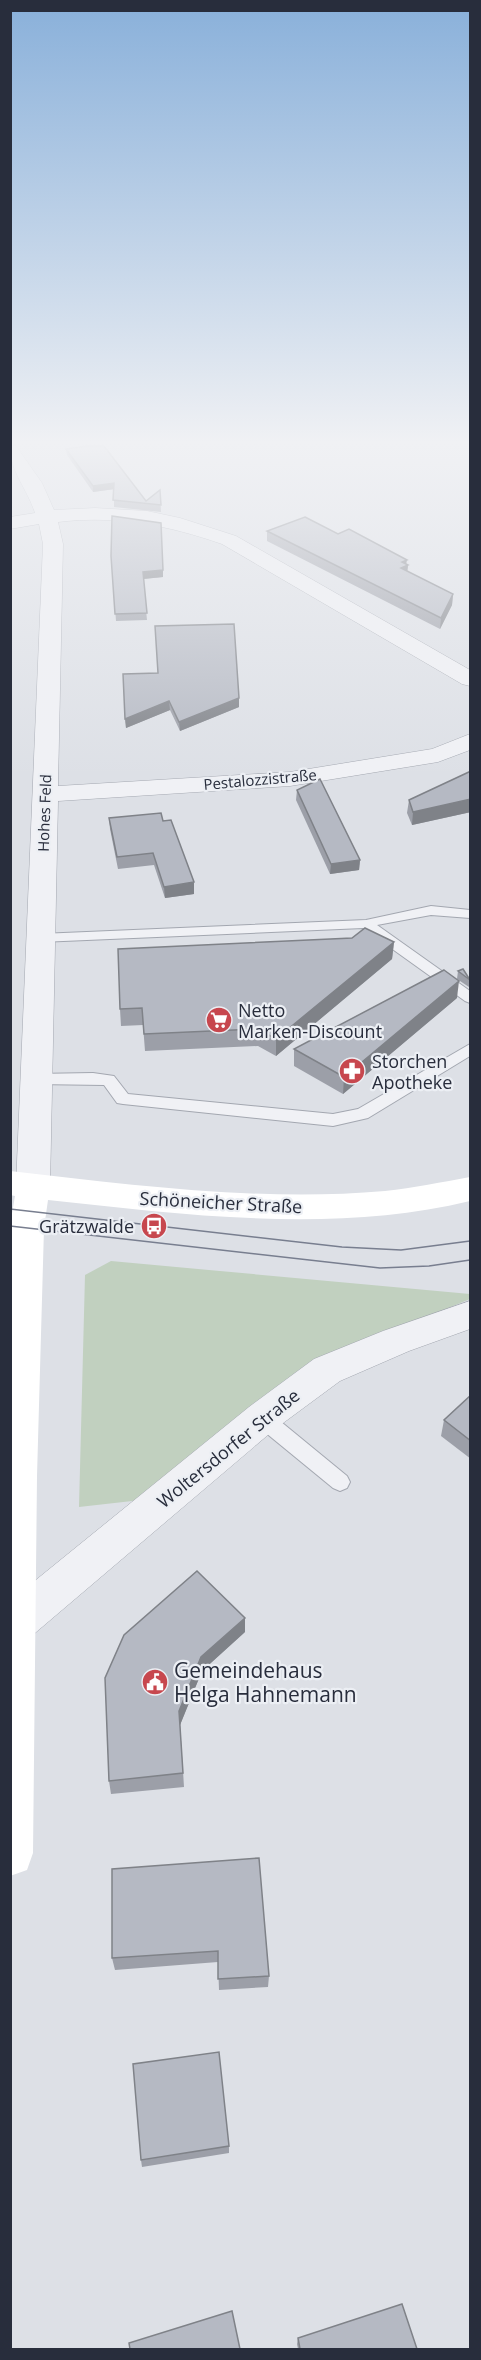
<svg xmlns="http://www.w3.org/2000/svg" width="481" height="2360" font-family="'Open Sans',sans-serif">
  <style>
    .green { fill: #c1d0bf }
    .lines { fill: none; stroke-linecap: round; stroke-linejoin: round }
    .lane-casing { stroke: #a3a7b0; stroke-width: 2 }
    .street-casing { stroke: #a3a7b0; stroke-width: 1 }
    .lane { fill: #f0f1f5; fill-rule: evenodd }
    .street { fill: #f0f1f5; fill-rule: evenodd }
    .secondary { fill: #fff; fill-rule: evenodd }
    .tram { stroke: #787e8f; stroke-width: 1.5 }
    .wall { fill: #9c9fa8 }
    .shaded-wall { fill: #7f8288 }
    .building { fill: #b5b9c3; stroke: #7f8288; stroke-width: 1.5 }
    .labels { text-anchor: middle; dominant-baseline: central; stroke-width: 4.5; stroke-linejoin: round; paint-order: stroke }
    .far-street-label { font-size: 15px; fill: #282d3c; stroke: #eceff4 }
    .poi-label { font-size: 18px; fill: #282d3c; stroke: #eceff4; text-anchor: start }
    .street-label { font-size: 18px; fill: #282d3c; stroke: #eceff4 }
    .near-poi-label { font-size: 21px; fill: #282d3c; stroke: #eceff4; text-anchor: start }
  </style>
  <rect width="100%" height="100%" fill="#dde0e6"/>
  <polygon class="green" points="111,1261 470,1294 470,1299 338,1354 141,1500 79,1507 85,1275"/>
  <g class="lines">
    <defs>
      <g id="lane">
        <polygon points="431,906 470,910 470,918 431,915 377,925 470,991 470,1003 465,1001 363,928 40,942 33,938 40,934 366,920"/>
        <polygon points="470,1044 470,1056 368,1118 333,1126 123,1104 117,1103 104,1085 35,1084 30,1083 27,1079 30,1075 35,1074 93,1073 114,1076 128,1094 333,1114 358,1109"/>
        <polygon points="262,1410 269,1412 347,1476 350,1482 347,1488 340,1491 333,1488 255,1424 253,1418 255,1412"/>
      </g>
      <g id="street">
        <path d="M 10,446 L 16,446 L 42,483 L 54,510 L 95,508 L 147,511 L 180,518 L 236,536 L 470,670 L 470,686 L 462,684 L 222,544 C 168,525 115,515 58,522 L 63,544 L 58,786 L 290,772 L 432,749 L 470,734 L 470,750 L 438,762 L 290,786 L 58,801 L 50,1186 L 45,1195 L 33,1198 L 21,1195 L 16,1186 L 43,544 L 39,524 L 10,529 L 10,517 L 35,513 C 27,488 10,472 10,446 Z"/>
        <polygon points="470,1301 470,1329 409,1351 340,1381 275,1429 28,1639 10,1644 10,1601 249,1407 314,1359 383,1331"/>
      </g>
    </defs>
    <use href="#lane" class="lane-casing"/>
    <use href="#street" class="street-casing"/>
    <use href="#lane" class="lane"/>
    <use href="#street" class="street"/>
    <path class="secondary" d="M 10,1171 C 133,1185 261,1202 385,1191 C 414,1188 442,1182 470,1177 L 470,1201 C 333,1234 187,1215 48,1200 L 44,1228 L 37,1476 L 33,1853 L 27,1870 L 10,1876 L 10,1225 L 15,1196 L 10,1195 Z"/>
    <g class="tram">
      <polyline points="10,1209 342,1247 401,1250 470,1241"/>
      <polyline points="10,1226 380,1268 429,1266 470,1260"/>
    </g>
  </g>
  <g class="wall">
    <polygon points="66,449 146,501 160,490 161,512 114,507 114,489 93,492 67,455"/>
    <polygon points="161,523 163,577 143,579 147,620 116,621 111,556"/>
    <polygon points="267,531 406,564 408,565 407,571 453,594 452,605 440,629 267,541"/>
    <polygon points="123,674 239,707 180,731 170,710 126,728"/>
    <polygon points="471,771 471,812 412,825 407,813 409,800"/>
    <polygon points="297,790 360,860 359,870 330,874 296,800"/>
    <polygon points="109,818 163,821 194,894 165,898 154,865 118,869 110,829"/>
    <polygon points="352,938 394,942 392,959 276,1056 258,1046 145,1051 143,1025 121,1026 120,1009"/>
    <polygon points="458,971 470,980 469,987 457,979"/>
    <polygon points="457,998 343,1094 294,1066 294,1049"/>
    <polygon points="471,1395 471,1459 441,1436 444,1420"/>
    <polygon points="245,1632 202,1671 180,1725 184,1787 111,1794 109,1781 105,1678"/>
    <polygon points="112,1869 269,1976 268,1987 219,1990 218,1962 115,1970 112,1958"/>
    <polygon points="229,2146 229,2153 142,2167 141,2160"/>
    <polygon points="298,2338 417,2349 298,2349 297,2344"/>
  </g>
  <g class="shaded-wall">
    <polygon points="114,483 115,489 93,492 93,486"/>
    <polygon points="407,560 406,565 408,565 407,575 400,578 402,562"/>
    <polygon points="163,570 163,577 143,579 143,572"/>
    <polygon points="453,594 452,605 440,629 441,618"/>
    <polygon points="239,698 239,707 180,731 179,722"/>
    <polygon points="169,701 170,710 126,728 125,719"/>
    <polygon points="471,799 471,812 412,825 413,812"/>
    <polygon points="360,860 359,870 330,874 331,864"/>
    <polygon points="194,882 194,894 165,898 164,887"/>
    <polygon points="394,942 392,959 276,1056 276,1039"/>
    <polygon points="459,981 457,998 343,1094 344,1077"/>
    <polygon points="245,1618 245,1632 202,1671 180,1725 184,1787 179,1711 201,1657"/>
  </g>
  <g class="building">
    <polygon points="87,446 104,446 146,501 160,490 161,505 113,500 114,483 93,486 66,449"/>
    <polygon points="112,516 161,523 163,570 143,572 147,613 115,614 111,556"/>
    <polygon points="305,517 338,534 349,529 407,560 402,562 408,565 401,568 453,594 441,618 267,531"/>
    <polygon points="234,624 239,698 179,722 169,701 125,719 123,674 158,673 155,626"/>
    <polygon points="471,771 471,799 413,812 409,800"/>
    <polygon points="320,779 360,860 331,864 297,790"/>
    <polygon points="161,813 163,821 171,820 194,882 164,887 153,853 117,857 109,818"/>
    <polygon points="365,928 394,942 276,1039 258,1029 144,1034 142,1008 120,1009 118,949 352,938"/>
    <polygon points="463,969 470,980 458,971"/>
    <polygon points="444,970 459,981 344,1077 294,1049"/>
    <polygon points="471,1395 471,1441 444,1420"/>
    <polygon points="197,1571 245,1618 201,1657 179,1711 183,1773 109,1781 105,1678 124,1635"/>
    <polygon points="259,1858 269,1976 218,1979 218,1951 112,1958 112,1869"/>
    <polygon points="219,2052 229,2146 141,2160 133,2064"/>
    <polygon points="402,2304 417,2349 300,2349 298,2338"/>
    <polygon points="232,2311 240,2349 130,2349 129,2343"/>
  </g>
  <linearGradient id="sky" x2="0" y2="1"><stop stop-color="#89b0da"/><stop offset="0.57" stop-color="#f0f1f4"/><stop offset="1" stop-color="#f0f1f4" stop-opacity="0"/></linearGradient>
  <rect width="481" height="776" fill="url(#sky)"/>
  <defs>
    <symbol id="supermarket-disc" viewBox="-11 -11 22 22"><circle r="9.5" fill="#c7474e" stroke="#eceff4"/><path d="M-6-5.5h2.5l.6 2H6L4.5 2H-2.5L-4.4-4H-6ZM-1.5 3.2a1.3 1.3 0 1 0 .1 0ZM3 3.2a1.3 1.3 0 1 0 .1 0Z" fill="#fff"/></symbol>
    <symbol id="pharmacy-disc" viewBox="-11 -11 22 22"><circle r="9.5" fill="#c7474e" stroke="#eceff4"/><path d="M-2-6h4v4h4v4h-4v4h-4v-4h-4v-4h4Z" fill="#fff"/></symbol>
    <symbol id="bus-disc" viewBox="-11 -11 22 22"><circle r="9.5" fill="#c7474e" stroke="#eceff4"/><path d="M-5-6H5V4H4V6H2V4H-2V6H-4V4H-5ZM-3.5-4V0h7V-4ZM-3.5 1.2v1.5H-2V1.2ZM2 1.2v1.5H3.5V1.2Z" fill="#fff"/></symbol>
    <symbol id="civic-disc" viewBox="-11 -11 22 22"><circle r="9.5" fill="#c7474e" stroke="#eceff4"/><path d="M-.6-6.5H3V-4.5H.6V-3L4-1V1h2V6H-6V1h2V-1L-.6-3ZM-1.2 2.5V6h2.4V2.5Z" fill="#fff"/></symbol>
  </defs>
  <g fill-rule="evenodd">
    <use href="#supermarket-disc" x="204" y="1005" width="30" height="30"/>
    <use href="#pharmacy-disc" x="337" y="1056" width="30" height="30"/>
    <use href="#bus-disc" x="139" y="1211" width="30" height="30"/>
    <use href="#civic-disc" x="140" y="1667" width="30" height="30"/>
  </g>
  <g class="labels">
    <g class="far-street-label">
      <text transform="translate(260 779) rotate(-5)">Pestalozzistraße</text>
      <text transform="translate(44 813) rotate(-88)">Hohes Feld</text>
    </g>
    <g class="poi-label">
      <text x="238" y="1010">Netto<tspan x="238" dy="21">Marken-Discount</tspan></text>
      <text x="372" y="1061">Storchen<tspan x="372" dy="21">Apotheke</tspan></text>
      <text x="134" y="1226" text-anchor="end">Grätzwalde</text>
    </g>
    <g class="street-label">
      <text transform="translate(221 1202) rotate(3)">Schöneicher Straße</text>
      <text transform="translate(228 1448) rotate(-39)">Woltersdorfer Straße</text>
    </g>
    <g class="near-poi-label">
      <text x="174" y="1670">Gemeindehaus<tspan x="174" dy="24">Helga Hahnemann</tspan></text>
    </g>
  </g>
  <rect width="481" height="2360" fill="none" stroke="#282d3c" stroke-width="24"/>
</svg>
